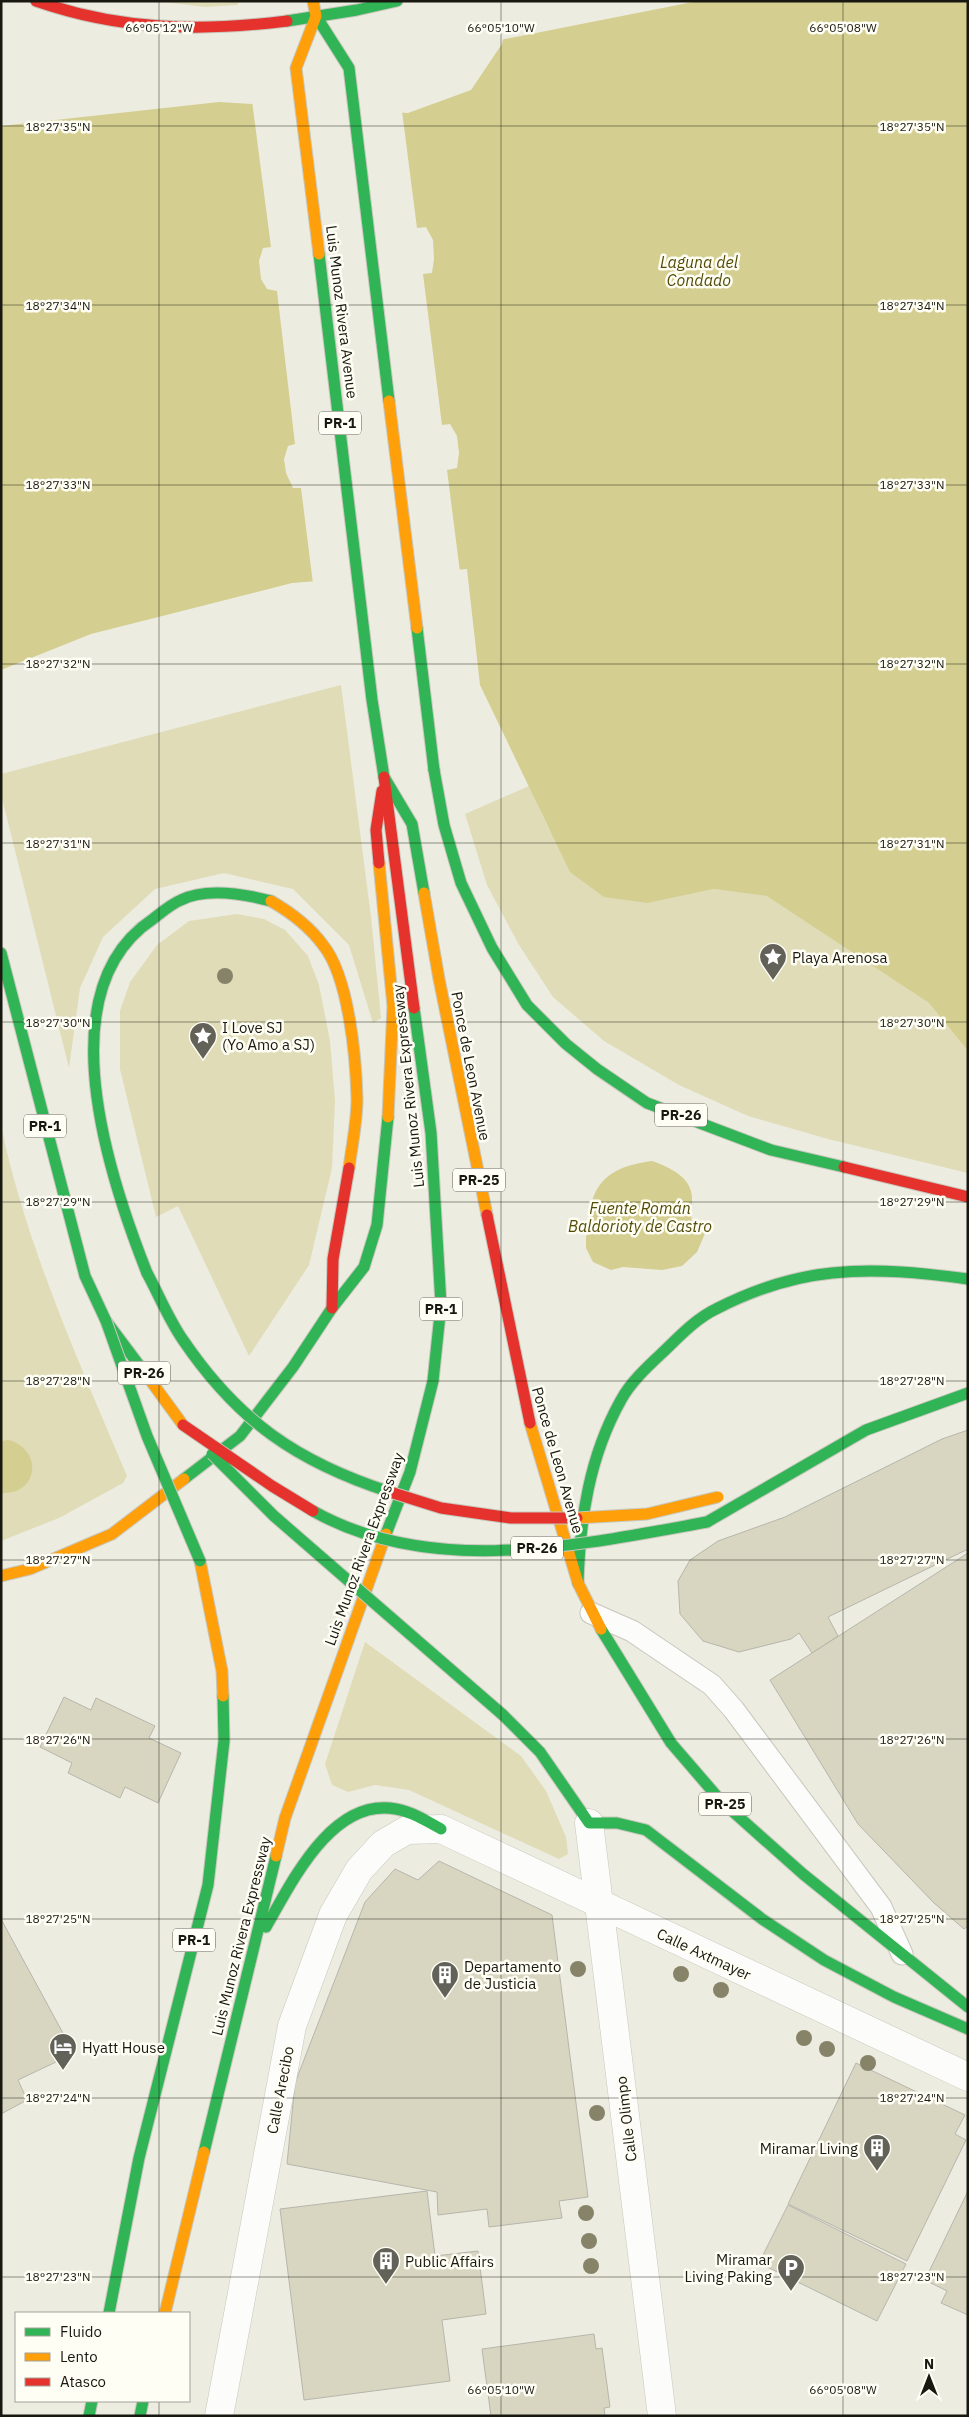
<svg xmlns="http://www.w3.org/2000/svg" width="969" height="2417" font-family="'IBM Plex Sans',sans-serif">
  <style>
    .green { fill: #dfdcb7 }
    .water { fill: #d4ce90 }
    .pier { fill: #edece0 }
    .building { fill: #d8d5c0; stroke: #b7b6ac }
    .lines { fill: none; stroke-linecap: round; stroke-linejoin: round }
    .lane-casing { stroke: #c8c7bd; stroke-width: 23 }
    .street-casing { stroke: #c8c7bd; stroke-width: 29 }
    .fast-casing { stroke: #c8c7bd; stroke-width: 13 }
    .slow-casing { stroke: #c8c7bd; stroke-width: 13 }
    .jam-casing { stroke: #c8c7bd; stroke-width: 13 }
    .lane { stroke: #fcfcfa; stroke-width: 21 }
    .street { stroke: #fcfcfa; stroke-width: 28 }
    .fast { stroke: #30b455; stroke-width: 11 }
    .slow { stroke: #ff9f0a; stroke-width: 11 }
    .jam { stroke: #e5322d; stroke-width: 11 }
    .fast-bridge-casing { stroke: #c8c7bd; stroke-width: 13; stroke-linecap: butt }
    .slow-bridge-casing { stroke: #c8c7bd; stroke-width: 13; stroke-linecap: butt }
    .jam-bridge-casing { stroke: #c8c7bd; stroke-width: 13; stroke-linecap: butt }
    .fast-bridge { stroke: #30b455; stroke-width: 11 }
    .slow-bridge { stroke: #ff9f0a; stroke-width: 11 }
    .jam-bridge { stroke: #e5322d; stroke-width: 11 }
    .tree { fill: #868369 }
    .ticks { fill: none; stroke: #191810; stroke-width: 1; stroke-opacity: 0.45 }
    .labels { text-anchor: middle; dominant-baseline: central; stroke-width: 5; stroke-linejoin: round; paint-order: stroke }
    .shield { fill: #fffef5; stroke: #5e5d55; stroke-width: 1 }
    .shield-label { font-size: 14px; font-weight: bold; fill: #191810 }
    .street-label { font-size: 15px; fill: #191810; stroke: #fffef5 }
    .poi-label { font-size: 15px; fill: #191810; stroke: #fffef5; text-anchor: start }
    .water-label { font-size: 16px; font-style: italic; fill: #524b08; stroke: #fffef5 }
    .ticks-label { font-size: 12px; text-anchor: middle; fill: #191810; stroke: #fffef5; stroke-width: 5; stroke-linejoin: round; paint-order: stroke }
  </style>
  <rect width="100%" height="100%" fill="#edece0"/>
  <g class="green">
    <polygon points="155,1 240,1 237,5 205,7"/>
    <polygon points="341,685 371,917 381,1018 373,1023 349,945 293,889 224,873 155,889 103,937 80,988 69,1068 1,794 1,774"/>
    <polygon points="529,786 549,829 648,903 714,889 767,895 929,1003 968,1051 968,1173 828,1139 748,1116 679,1085 604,1041 553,997 519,945 487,885 465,814"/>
    <polygon points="237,914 264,919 285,930 308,956 319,985 330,1041 335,1101 332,1168 309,1265 249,1356 178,1206 156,1217 120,1069 120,1011 130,982 157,945 189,921"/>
    <path d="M 1,1126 C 27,1248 79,1362 127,1476 L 123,1483 L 59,1518 L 1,1541 Z"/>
    <polygon points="365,1642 521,1756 546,1791 566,1837 568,1854 559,1859 409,1790 375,1785 348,1792 332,1785 325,1764"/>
  </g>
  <g class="water">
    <polygon points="506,1 968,1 968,1051 929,1003 767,896 714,889 648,903 604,897 570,872 480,685 467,569 292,583 91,634 1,670 1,126 219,102 408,113 471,90 502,44 507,15"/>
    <path d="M 652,1161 C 671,1168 694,1178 692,1202 C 691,1213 690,1218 694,1229 L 706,1231 L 697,1252 L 682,1266 L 662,1270 L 623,1267 L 611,1270 L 593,1262 L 586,1248 L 586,1236 L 592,1232 C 592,1224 590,1213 591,1205 C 599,1172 624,1165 652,1161 Z"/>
    <path d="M 9,1440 C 44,1451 38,1495 1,1493 L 1,1441 Z"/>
  </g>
  <g class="pier">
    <polygon points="503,1 698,1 500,40 504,15"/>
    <polygon points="252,101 402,111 417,228 426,227 433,240 434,259 432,273 423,274 442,425 450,424 457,436 459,453 457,468 447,470 460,572 313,584 301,488 293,488 286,473 284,459 288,446 295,444 277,291 267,289 261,279 259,261 263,248 271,247"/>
  </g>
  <g class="building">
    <polygon points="968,1430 968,1549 828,1617 838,1636 812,1653 799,1633 791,1639 739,1652 703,1641 680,1614 678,1581 690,1560 718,1541 785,1517 942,1439"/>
    <polygon points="968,1553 968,1926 964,1929 934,1903 858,1824 770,1680"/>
    <polygon points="64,1697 91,1710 96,1698 155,1726 149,1738 181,1753 158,1803 125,1787 120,1798 68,1773 72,1763 40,1747"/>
    <polygon points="439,1861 552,1915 588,2197 559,2201 562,2218 489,2227 487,2209 438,2215 437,2192 287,2164 295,2083 365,1902 395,1869 418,1880"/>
    <polygon points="1,1919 70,2046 54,2053 58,2061 18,2080 27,2100 1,2114"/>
    <polygon points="856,2063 965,2115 955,2134 966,2140 907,2261 788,2204"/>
    <polygon points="427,2191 435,2256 478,2251 486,2314 442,2320 450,2381 304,2400 280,2209"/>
    <polygon points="968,2191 968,2315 941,2303 947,2291 925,2280"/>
    <polygon points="788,2205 906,2264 877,2321 759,2263"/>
    <polygon points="594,2334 596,2349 602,2348 610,2407 604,2408 605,2416 491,2416 482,2349"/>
  </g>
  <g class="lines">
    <defs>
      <polyline id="lane" points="591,1613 632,1631 712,1685 734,1710 881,1907 902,1954"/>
      <g id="street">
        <polyline points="589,1823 662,2416"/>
        <polyline points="219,2416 292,2026 333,1915 359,1870 383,1844 407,1830 441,1829 968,2077"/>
      </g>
      <g id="fast">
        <polyline points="316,16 349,68 389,401"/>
        <polyline points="287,21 357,10 397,1"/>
        <polyline points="319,254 372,700 384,777 412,824 424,893"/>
        <polyline points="417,628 434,770"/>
        <polyline points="434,770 444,825 461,883 492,948 527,1005 566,1044 597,1069 647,1103 771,1150 844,1167"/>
        <polyline points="1,953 85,1276 106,1321 145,1373"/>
        <path d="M 147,1273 C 109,1177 46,990 153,919 C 162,912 171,904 181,900 C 207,887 244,894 271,901"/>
        <polyline points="184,1479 240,1436 293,1367 332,1308 364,1267 377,1225 388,1117"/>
        <polyline points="707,1522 866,1430 968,1393"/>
        <polyline points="386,1534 410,1472 433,1381 441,1305 431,1133 414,1008"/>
        <path d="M 578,1583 C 580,1519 589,1457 621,1400 C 630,1383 647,1367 661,1354 C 677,1339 695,1319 716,1309 C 751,1291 792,1277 832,1273 C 877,1268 923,1273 968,1279"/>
        <polyline points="601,1629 671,1743 721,1801 803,1874 968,2007"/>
        <polyline points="503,1715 540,1752 589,1823 617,1823 646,1830 762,1919 824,1960 894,1997 968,2029"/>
        <path d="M 266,1927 C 292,1882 332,1797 396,1809 C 412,1812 427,1821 441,1829"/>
        <polyline points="204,2152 276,1856"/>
        <polyline points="109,2313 139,2158 208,1885 224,1741 223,1696"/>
        <polyline points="89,2416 92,2401"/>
        <polyline points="140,2416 143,2401"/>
      </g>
      <g id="slow">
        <polyline points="313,1 316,16 296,68 319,254"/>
        <polyline points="389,401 417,628"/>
        <polyline points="379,863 393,1006 388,1117"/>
        <polyline points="424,893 439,979 487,1215"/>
        <path d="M 271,901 C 290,912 310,927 323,945 C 349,977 356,1058 357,1099 C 357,1122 352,1145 349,1168"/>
        <polyline points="145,1373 183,1425"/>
        <polyline points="530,1423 578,1583 601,1629"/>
        <polyline points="200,1561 222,1671 223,1696"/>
        <polyline points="1,1576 30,1569 112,1534 184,1479"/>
        <polyline points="276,1856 285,1818 386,1534"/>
        <polyline points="165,2313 204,2152"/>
      </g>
      <g id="jam">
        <path d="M 36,1 C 120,30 199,32 287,21"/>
        <polyline points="384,777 414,1008"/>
        <polyline points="379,863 376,830 382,791"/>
        <polyline points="844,1167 968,1197"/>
        <polyline points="487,1215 530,1423"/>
        <polyline points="332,1308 333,1259 349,1168"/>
      </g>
    </defs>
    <use href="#lane" class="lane-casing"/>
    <use href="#street" class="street-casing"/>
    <use href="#fast" class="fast-casing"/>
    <use href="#slow" class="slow-casing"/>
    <use href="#jam" class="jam-casing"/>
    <use href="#lane" class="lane"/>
    <use href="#street" class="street"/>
    <use href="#fast" class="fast"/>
    <use href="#slow" class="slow"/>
    <use href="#jam" class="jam"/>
    <defs>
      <g id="fast-bridge">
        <path d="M 147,1273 C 159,1295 169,1320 183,1340 C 238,1421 297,1462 390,1492"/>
        <polyline points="106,1321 147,1436 200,1561"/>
        <polyline points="212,1454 274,1516 503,1715"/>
        <path d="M 313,1511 C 432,1578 580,1545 707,1522"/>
      </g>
      <polyline id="slow-bridge" points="577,1518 647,1514 718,1497"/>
      <g id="jam-bridge">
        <polyline points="183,1425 272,1486 313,1511"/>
        <polyline points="390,1492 441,1508 511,1518 577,1518"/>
      </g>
    </defs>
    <use href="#fast-bridge" class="fast-bridge-casing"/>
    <use href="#slow-bridge" class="slow-bridge-casing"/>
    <use href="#jam-bridge" class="jam-bridge-casing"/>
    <use href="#fast-bridge" class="fast-bridge"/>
    <use href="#slow-bridge" class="slow-bridge"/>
    <use href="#jam-bridge" class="jam-bridge"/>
  </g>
  <g class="tree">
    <circle cx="225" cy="976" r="8"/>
    <circle cx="578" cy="1969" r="8"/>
    <circle cx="681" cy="1974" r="8"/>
    <circle cx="721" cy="1990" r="8"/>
    <circle cx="804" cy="2038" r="8"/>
    <circle cx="827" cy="2049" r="8"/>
    <circle cx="868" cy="2063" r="8"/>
    <circle cx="597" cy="2113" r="8"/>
    <circle cx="586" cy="2213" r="8"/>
    <circle cx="589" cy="2241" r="8"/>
    <circle cx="591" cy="2266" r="8"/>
  </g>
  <path class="ticks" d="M 159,1 L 159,2313M 501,1 L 501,2416M 843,1 L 843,2416M 1,126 L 968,126M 1,305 L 968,305M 1,485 L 968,485M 1,664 L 968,664M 1,843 L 968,843M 1,1022 L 968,1022M 1,1202 L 968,1202M 1,1381 L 968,1381M 1,1560 L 968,1560M 1,1739 L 968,1739M 1,1919 L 968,1919M 1,2098 L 968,2098M 1,2277 L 968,2277M 159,2401 L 159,2416"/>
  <defs>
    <symbol id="sight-pin" viewBox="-11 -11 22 30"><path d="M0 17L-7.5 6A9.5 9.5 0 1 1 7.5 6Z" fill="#636259" stroke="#fffef5"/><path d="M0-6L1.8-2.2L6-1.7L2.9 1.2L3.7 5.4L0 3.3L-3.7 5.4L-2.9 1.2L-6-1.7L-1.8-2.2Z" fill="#fff"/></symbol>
    <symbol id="building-pin" viewBox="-11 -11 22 30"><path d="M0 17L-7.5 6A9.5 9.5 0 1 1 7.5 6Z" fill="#636259" stroke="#fffef5"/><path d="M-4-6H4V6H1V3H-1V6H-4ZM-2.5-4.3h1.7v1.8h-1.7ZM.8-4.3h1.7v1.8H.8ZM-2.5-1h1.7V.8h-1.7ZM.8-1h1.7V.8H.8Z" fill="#fff"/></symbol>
    <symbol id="hotel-pin" viewBox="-11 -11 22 30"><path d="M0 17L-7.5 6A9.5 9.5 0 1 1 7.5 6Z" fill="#636259" stroke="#fffef5"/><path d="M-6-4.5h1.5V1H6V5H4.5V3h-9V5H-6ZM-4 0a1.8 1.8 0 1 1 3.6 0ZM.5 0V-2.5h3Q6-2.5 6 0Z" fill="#fff"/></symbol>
    <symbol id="parking-pin" viewBox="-11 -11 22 30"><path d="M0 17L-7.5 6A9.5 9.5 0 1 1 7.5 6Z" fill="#636259" stroke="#fffef5"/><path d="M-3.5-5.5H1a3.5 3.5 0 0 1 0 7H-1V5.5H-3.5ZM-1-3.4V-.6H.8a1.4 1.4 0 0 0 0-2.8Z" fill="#fff"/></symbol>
  </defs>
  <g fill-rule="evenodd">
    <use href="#sight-pin" x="757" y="941" width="32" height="43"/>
    <use href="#sight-pin" x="187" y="1020" width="32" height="43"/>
    <use href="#building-pin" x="429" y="1959" width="32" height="43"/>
    <use href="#hotel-pin" x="47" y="2031" width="32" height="43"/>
    <use href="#building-pin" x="861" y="2132" width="32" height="43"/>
    <use href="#building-pin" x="370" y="2245" width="32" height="43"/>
    <use href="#parking-pin" x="775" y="2252" width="32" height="43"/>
  </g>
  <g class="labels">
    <g class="shield">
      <rect x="319" y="411.5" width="42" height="23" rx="4"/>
      <rect x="655" y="1103.5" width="52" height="23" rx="4"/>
      <rect x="24" y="1114.5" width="42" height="23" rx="4"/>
      <rect x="453" y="1168.5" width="52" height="23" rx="4"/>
      <rect x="420" y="1297.5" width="42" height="23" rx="4"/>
      <rect x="118" y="1361.5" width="52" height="23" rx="4"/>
      <rect x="511" y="1536.5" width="52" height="23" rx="4"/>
      <rect x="699" y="1792.5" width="52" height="23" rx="4"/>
      <rect x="173" y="1928.5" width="42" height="23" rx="4"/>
    </g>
    <g class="shield-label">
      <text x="340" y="423">PR-1</text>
      <text x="681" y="1115">PR-26</text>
      <text x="45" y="1126">PR-1</text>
      <text x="479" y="1180">PR-25</text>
      <text x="441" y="1309">PR-1</text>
      <text x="144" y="1373">PR-26</text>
      <text x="537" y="1548">PR-26</text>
      <text x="725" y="1804">PR-25</text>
      <text x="194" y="1940">PR-1</text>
    </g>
    <g class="street-label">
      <text transform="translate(342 312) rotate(83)">Luis Munoz Rivera Avenue</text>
      <text transform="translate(471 1066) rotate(79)">Ponce de Leon Avenue</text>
      <text transform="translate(408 1086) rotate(-96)">Luis Munoz Rivera Expressway</text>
      <text transform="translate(558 1460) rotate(74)">Ponce de Leon Avenue</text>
      <text transform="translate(364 1549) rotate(-70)">Luis Munoz Rivera Expressway</text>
      <text transform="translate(241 1936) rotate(-76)">Luis Munoz Rivera Expressway</text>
      <text transform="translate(704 1954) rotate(25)">Calle Axtmayer</text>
      <text transform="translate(280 2090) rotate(-79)">Calle Arecibo</text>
      <text transform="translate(626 2119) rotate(-97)">Calle Olimpo</text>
    </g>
    <g class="poi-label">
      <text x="792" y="957">Playa Arenosa</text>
      <text x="222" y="1027">I Love SJ<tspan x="222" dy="17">(Yo Amo a SJ)</tspan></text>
      <text x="464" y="1966">Departamento<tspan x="464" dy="17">de Justicia</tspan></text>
      <text x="82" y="2047">Hyatt House</text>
      <text x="858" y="2148" text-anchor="end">Miramar Living</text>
      <text x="772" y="2259" text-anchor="end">Miramar<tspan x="772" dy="17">Living Paking</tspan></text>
      <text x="405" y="2261">Public Affairs</text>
    </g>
    <g class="water-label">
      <text x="699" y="262">Laguna del<tspan x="699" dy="18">Condado</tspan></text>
      <text x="640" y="1208">Fuente Román<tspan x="640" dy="18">Baldorioty de Castro</tspan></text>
    </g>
  </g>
  <g class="ticks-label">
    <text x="159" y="32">66°05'12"W</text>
    <text x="501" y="32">66°05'10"W</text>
    <text x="843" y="32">66°05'08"W</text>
    <text x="58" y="131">18°27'35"N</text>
    <text x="912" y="131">18°27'35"N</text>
    <text x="58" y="310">18°27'34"N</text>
    <text x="912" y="310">18°27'34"N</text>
    <text x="58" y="489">18°27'33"N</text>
    <text x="912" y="489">18°27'33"N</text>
    <text x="58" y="668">18°27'32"N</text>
    <text x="912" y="668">18°27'32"N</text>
    <text x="58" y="848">18°27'31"N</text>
    <text x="912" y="848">18°27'31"N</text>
    <text x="58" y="1027">18°27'30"N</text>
    <text x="912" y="1027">18°27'30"N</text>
    <text x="58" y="1206">18°27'29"N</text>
    <text x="912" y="1206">18°27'29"N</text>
    <text x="58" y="1385">18°27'28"N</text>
    <text x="912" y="1385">18°27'28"N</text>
    <text x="58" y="1564">18°27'27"N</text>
    <text x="912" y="1564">18°27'27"N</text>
    <text x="58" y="1744">18°27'26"N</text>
    <text x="912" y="1744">18°27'26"N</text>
    <text x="58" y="1923">18°27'25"N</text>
    <text x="912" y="1923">18°27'25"N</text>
    <text x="58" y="2102">18°27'24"N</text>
    <text x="912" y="2102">18°27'24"N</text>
    <text x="58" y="2281">18°27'23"N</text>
    <text x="912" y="2281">18°27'23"N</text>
    <text x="501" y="2394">66°05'10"W</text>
    <text x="843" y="2394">66°05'08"W</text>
  </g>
  <rect width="969" height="2417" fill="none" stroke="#191810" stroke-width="5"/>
  <rect x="15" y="2312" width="175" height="90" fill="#fffef5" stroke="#a3a299"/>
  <rect x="25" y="2328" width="25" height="8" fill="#30b455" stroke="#a3a299"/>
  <text x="60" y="2337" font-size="15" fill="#191810">Fluido</text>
  <rect x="25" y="2353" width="25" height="8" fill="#ff9f0a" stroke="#a3a299"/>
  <text x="60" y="2362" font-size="15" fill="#191810">Lento</text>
  <rect x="25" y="2378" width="25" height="8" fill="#e5322d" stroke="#a3a299"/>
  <text x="60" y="2387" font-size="15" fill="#191810">Atasco</text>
  <g transform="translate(929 2377)" stroke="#fffef5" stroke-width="4" paint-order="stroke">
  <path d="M0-4L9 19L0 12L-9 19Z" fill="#191810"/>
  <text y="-8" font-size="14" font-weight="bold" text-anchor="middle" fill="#191810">N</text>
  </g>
</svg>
